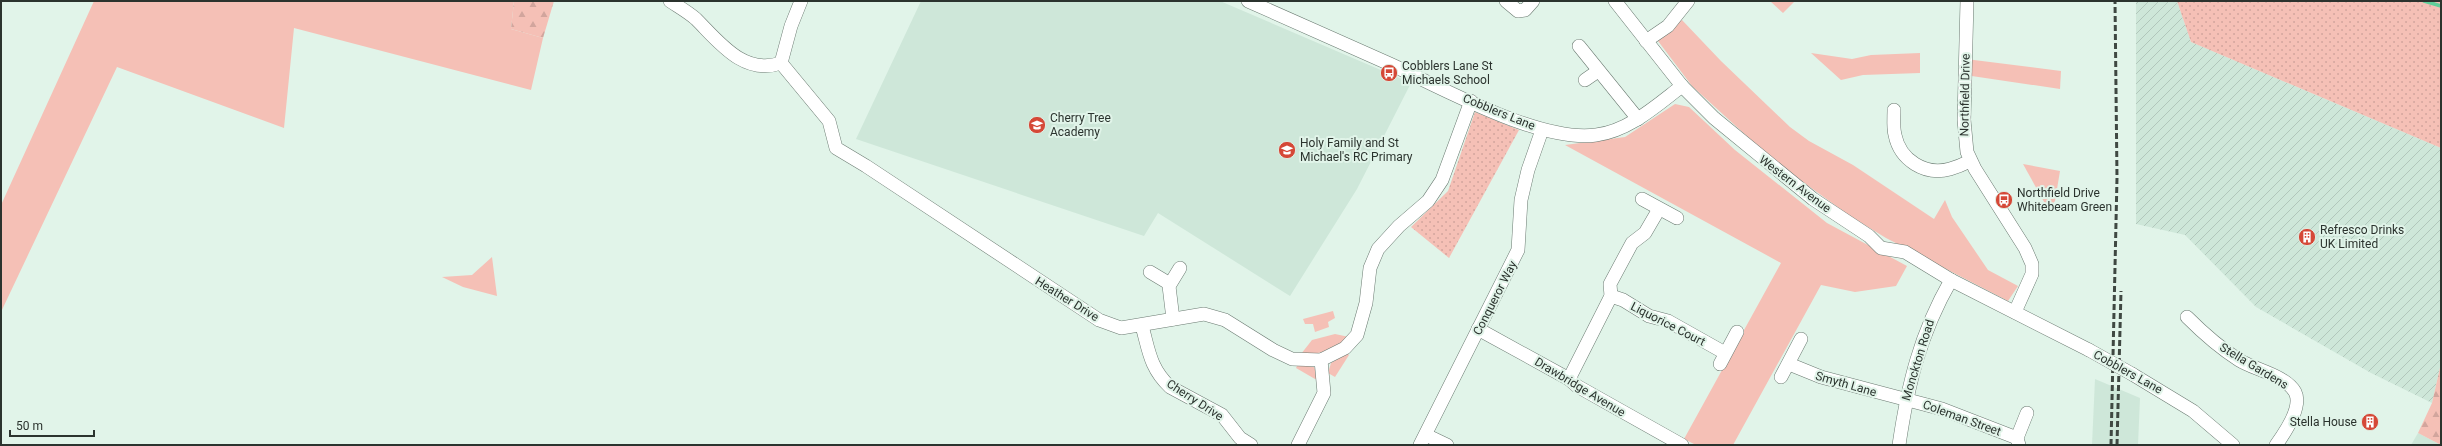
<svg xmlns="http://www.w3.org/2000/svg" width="2442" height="446" font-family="Roboto,sans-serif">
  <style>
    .built { fill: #cee7d9 }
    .industrial { fill: url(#industrial-furrows) }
    .grass { fill: #f5c0b6 }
    .forest { fill: url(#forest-firs) }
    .park { fill: url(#park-dots) }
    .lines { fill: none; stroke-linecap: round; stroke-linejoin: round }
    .stream { stroke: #60cf9a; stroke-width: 3.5 }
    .minor-casing { stroke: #6a7a71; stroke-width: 14 }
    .minor { stroke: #fff; stroke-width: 13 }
    .rail { stroke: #3f4842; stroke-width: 3; stroke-dasharray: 6 3; stroke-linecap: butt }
    .minor-bridge-casing { stroke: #6a7a71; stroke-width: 14; stroke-linecap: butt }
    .minor-bridge { stroke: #fff; stroke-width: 13 }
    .labels { text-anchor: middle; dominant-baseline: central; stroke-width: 4; stroke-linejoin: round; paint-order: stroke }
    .poi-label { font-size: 12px; fill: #2b332e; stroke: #e1f4e9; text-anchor: start }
    .street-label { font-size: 12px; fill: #2b332e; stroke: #e1f4e9 }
  </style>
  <defs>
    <pattern id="industrial-furrows" width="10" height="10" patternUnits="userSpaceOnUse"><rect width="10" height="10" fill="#cee7d9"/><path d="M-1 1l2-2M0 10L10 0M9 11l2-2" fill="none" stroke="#b1c7bb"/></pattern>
    <pattern id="forest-firs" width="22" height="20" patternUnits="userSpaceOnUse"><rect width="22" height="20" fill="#f5c0b6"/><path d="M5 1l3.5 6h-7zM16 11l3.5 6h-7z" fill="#d2a59d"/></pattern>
    <pattern id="park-dots" width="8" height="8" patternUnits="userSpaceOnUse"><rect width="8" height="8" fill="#f5c0b6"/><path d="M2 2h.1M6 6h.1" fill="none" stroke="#d2a59d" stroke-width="1.8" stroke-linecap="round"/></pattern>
  </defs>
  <rect width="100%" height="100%" fill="#e1f4e9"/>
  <g class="built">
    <polygon points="921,1 1220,1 1411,83 1357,189 1290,296 1158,213 1144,236 856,139"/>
    <polygon points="2095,379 2140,398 2138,445 2092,445"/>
    <polygon points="2418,433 2441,445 2411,445"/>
  </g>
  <polygon class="industrial" points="2136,1 2177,1 2191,42 2441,148 2441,363 2432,403 2371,373 2256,307 2185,235 2136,224"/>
  <g class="grass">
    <polygon points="94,1 514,1 511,29 543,38 531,90 294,28 284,128 117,67 1,312 1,205"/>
    <polygon points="1770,1 1795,1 1783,13"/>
    <polygon points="1682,20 1721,61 1790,127 1809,141 1853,165 1934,219 1945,200 1952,217 1988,270 2018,286 2008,301 1886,238 1850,216 1774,161 1692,86 1658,41 1664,33"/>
    <polygon points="1811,53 1852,59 1871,55 1920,53 1920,73 1863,75 1841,80"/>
    <polygon points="1966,59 2061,71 2060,89 1965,75"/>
    <polygon points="1675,104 1689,107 1735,150 1827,223 1907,266 1896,286 1855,292 1821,285 1733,445 1696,445 1684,439 1781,263 1565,145 1625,137"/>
    <polygon points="2023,164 2060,171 2055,201 2048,209"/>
    <polygon points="492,257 497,296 463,287 442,277 472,275"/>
    <polygon points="1333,311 1335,318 1328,322 1329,327 1315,332 1313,324 1305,324 1303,319"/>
    <path d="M 1335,334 L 1349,337 C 1334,352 1320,354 1301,354 L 1312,340 Z"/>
    <polygon points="1347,353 1349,355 1335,377 1328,373 1331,363"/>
    <polygon points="1298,364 1314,367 1318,378 1315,379 1296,368"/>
  </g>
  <g class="forest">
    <polygon points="514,1 554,1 543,38 511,29"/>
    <polygon points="2441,363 2441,445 2418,433 2432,403"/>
  </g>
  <g class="park">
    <polygon points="2177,1 2441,1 2441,148 2191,42"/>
    <polygon points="1475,112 1519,130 1449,258 1411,227 1448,191"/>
  </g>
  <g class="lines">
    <polyline class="stream" points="2424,1 2441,6"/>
    <defs>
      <g id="minor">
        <path d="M 670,1 C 679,7 688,12 696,19 C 719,42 744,76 781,63 L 829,121 L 836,148 L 866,166 L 1099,320 L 1121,328 L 1204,314 L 1225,320 L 1273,350 L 1292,359 L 1321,360 L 1345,348 L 1357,335 L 1366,303 L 1370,268 L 1378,249 L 1399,226 L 1428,201 L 1442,180 L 1471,101"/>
        <path d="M 1248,1 C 1296,22 1344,44 1392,65 C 1444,89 1541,143 1596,135 C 1629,131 1657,105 1682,86"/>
        <polyline points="1506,1 1518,11 1525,10 1533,1"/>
        <polyline points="1615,1 1682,86 1714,118 1813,199 1869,236 1881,248 1905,252 1951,280 2089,350"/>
        <polyline points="1967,1 1964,120 1967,152 1975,169 2025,248 2032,264 2032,274 2015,312"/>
        <polyline points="1646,41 1668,26 1688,1"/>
        <polyline points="1579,46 1638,119"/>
        <polyline points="781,63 791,26 801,1"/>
        <polyline points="1585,80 1598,71"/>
        <path d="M 1894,110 C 1894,118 1893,128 1895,135 C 1900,160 1925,176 1950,169 C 1957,167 1964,164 1970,161"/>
        <polyline points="1642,199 1677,218"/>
        <polyline points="1150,272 1170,284"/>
        <polyline points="1611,296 1623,300 1649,316 1668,321 1725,353"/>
        <path d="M 2187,317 C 2203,333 2220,348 2239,360 C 2255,370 2285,375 2295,392 C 2303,407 2284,434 2276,445"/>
        <polyline points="1173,319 1169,286 1180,268"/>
        <path d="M 1142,326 C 1149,351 1150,368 1170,387 L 1222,415 L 1240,438 L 1251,445"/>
        <polyline points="1478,329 1569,379 1577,386 1682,445"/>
        <polyline points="1720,364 1737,332"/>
        <polyline points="1789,364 1821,377 1942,409 2017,438"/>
        <polyline points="2132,374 2193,411 2233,445"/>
        <polyline points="1781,377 1801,339"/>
        <polyline points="1569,379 1611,296 1610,284 1632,243 1645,233 1659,209"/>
        <polyline points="1426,435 1447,445"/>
        <polyline points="1298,445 1324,393 1321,360"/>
        <polyline points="1420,445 1518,250 1521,200 1528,170 1542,130"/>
        <path d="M 1899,445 C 1908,384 1920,334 1951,280"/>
        <polyline points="2019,445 2017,438 2027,413"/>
      </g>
    </defs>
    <use href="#minor" class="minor-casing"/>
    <use href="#minor" class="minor"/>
    <g class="rail">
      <polyline points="2111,445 2117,178 2115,1"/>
      <polyline points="2117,445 2121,291"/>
    </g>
    <defs>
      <polyline id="minor-bridge" points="2089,350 2132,374"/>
    </defs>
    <use href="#minor-bridge" class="minor-bridge-casing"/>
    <use href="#minor-bridge" class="minor-bridge"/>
  </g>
  <defs>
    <symbol id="bus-disc" viewBox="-11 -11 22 22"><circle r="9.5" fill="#d54837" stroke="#e1f4e9"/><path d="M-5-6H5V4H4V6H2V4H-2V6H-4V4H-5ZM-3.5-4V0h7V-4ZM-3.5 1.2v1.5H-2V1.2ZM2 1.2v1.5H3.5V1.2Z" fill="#fff"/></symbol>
    <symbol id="school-disc" viewBox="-11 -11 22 22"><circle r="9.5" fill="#d54837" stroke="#e1f4e9"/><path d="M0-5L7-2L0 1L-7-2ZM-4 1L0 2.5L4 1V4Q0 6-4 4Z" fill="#fff"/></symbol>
    <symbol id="building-disc" viewBox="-11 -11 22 22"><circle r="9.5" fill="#d54837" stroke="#e1f4e9"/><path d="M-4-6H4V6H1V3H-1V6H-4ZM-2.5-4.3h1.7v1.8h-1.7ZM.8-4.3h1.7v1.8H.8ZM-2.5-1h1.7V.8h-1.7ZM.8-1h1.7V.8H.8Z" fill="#fff"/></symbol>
  </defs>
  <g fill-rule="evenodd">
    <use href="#bus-disc" x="1379" y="63" width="20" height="20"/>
    <use href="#school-disc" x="1027" y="115" width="20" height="20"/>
    <use href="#school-disc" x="1277" y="140" width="20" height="20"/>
    <use href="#bus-disc" x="1994" y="190" width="20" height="20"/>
    <use href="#building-disc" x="2297" y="227" width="20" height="20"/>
    <use href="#building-disc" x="2360" y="412" width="20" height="20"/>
  </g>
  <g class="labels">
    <g class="poi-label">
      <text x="1402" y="66">Cobblers Lane St<tspan x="1402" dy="14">Michaels School</tspan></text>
      <text x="1050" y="118">Cherry Tree<tspan x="1050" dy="14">Academy</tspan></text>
      <text x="1300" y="143">Holy Family and St<tspan x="1300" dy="14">Michael's RC Primary</tspan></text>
      <text x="2017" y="193">Northfield Drive<tspan x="2017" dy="14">Whitebeam Green</tspan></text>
      <text x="2320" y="230">Refresco Drinks<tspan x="2320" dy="14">UK Limited</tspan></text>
      <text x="2357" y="422" text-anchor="end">Stella House</text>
    </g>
    <g class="street-label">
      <text transform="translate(1965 95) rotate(-89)">Northfield Drive</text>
      <text transform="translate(1499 112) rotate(22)">Cobblers Lane</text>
      <text transform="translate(1795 184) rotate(37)">Western Avenue</text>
      <text transform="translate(1495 298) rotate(-63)">Conqueror Way</text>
      <text transform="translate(1067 299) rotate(32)">Heather Drive</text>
      <text transform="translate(1668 324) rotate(27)">Liquorice Court</text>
      <text transform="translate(1918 360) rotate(-73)">Monckton Road</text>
      <text transform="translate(2254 366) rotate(31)">Stella Gardens</text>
      <text transform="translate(2128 372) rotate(29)">Cobblers Lane</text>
      <text transform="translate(1846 384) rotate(16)">Smyth Lane</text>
      <text transform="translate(1580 387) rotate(31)">Drawbridge Avenue</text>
      <text transform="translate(1195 400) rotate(33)">Cherry Drive</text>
      <text transform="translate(1962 418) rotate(20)">Coleman Street</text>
    </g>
  </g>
  <rect width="2442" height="446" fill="none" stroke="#2b332e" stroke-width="4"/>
  <path d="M10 430v6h84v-6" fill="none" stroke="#2b332e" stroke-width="2"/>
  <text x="16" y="430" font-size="12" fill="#2b332e" stroke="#e1f4e9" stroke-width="3" paint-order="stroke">50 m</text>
</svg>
